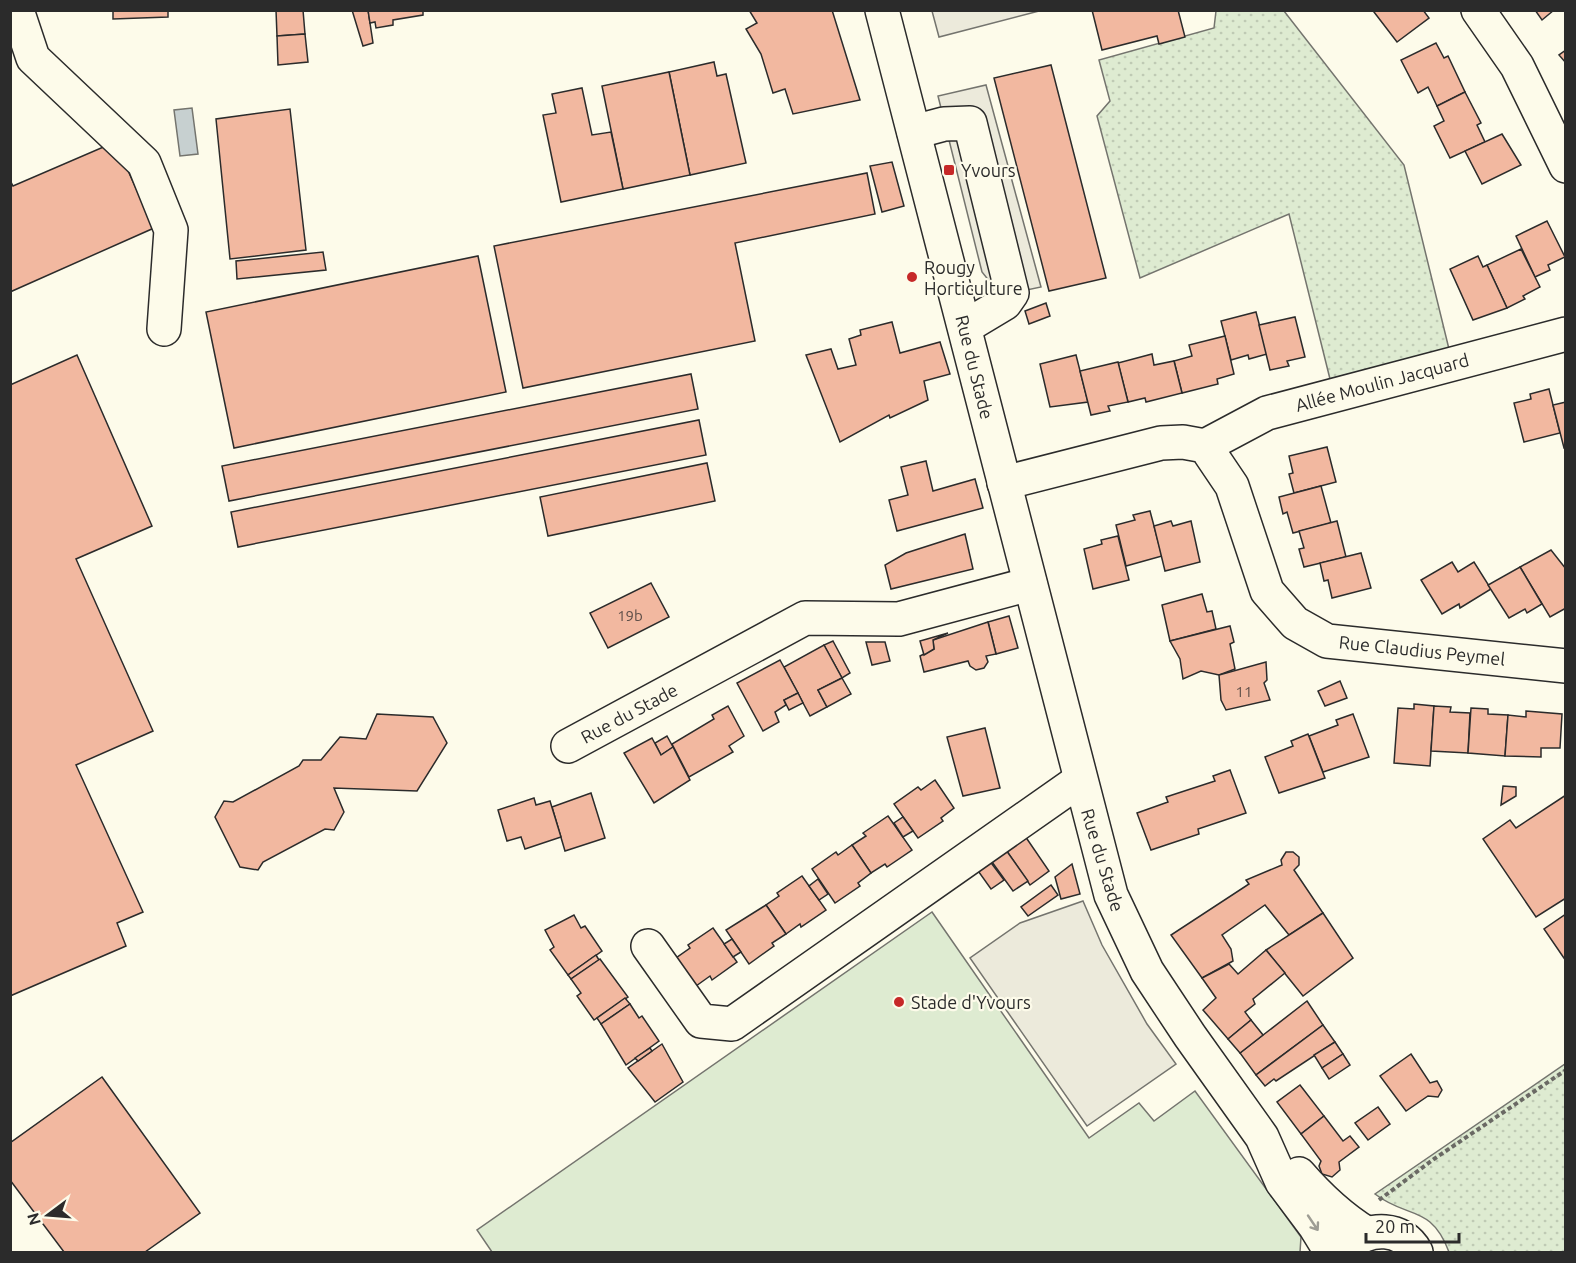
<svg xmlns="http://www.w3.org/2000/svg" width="1576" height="1263" font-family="Ubuntu,sans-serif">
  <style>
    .park { fill: url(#park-dots); stroke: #74746e; stroke-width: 1.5 }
    .garden { fill: #deebd1; stroke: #74746e; stroke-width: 1.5 }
    .parking { fill: #eceadb; stroke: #74746e; stroke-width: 1.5 }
    .water { fill: #c7d0d0; stroke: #74746e; stroke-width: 1.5 }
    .building { fill: #f2b8a0; stroke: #2b2b2b; stroke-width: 1.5 }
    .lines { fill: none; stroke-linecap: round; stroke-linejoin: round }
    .minor-casing { stroke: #2b2b2b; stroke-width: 36 }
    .path { stroke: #6a6964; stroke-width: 4; stroke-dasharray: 4.5 3; stroke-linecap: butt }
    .minor { stroke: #fdfbea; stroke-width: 33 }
    .oneway { stroke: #9e9d94 }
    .poi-dot { fill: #c62828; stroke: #fdfbea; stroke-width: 2 }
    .labels { text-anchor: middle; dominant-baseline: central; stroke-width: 4.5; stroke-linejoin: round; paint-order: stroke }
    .number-label { font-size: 15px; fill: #5d4e48 }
    .poi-label { font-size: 18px; fill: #2b2b2b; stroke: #fdfbea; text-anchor: start }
    .street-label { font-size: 18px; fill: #2b2b2b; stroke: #fdfbea }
  </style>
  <defs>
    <pattern id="park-dots" width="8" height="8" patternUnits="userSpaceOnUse" patternTransform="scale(1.5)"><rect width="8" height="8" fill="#deebd1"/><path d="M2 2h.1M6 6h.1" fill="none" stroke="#bfcab4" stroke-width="1.8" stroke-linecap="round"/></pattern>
  </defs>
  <rect width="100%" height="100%" fill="#fdfbea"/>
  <g class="park">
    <polygon points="1216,11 1284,11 1404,165 1449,349 1330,379 1289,214 1140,278 1097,116 1110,101 1099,60 1214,28"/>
    <path d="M 1565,1064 L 1565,1252 L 1449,1252 C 1431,1204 1407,1219 1375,1194 Z"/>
  </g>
  <polygon class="garden" points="932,912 1089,1138 1139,1103 1154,1121 1195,1091 1301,1237 1300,1252 492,1252 477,1230"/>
  <g class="parking">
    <polygon points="1039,11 939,37 932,11 1039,10"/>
    <polygon points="986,85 1041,287 1012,293 998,292 982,272 938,96"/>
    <polygon points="1083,901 1102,945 1147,1024 1176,1064 1087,1126 970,958 1020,923"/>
  </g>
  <polygon class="water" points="192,108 198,154 180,156 174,110"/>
  <g class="building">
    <polygon points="113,10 168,10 168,17 113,19"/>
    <polygon points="276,10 303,10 305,34 277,36"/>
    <polygon points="352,10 368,10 373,43 363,46"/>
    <polygon points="368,10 423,10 423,15 393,20 393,25 376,28 375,22 370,23"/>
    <polygon points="749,10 832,10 860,100 793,114 785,89 773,93 761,54 746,29 757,23"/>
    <polygon points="1092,10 1178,10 1185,37 1159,44 1157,36 1102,50"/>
    <polygon points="1376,10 1423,10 1429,18 1397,42 1374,12"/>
    <polygon points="1535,10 1554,10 1542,20"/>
    <polygon points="305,34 308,62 278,65 277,36"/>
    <polygon points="1436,43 1444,58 1448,56 1465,92 1437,106 1428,87 1418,93 1401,60"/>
    <polygon points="1566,50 1566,63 1559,55"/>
    <polygon points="714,62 717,76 726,74 746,163 690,175 669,72"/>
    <polygon points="1051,65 1106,278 1049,291 994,78"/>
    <polygon points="669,72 690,175 623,189 602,86"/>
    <polygon points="582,88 592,135 611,132 623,189 561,202 543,115 556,113 552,94"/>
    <polygon points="1465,92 1481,123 1477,125 1485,142 1450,158 1434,126 1444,121 1437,106"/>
    <polygon points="290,109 306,250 230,259 216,119"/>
    <polygon points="1502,134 1521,165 1482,184 1465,151"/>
    <polygon points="115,142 154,228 10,292 10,180 13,186"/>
    <polygon points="892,162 904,206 882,212 870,166"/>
    <polygon points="867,173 875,214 735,243 755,341 523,388 494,246"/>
    <polygon points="1547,221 1565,257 1548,265 1550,270 1535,277 1516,236"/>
    <polygon points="1521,249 1540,287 1523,296 1525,299 1507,308 1487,265"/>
    <polygon points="323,252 326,270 237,279 236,261"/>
    <polygon points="478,256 506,392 234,448 206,312"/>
    <polygon points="1478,256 1483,267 1487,265 1507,308 1473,320 1450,269"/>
    <polygon points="1046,303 1050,316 1029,324 1025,311"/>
    <polygon points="1256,312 1267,354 1249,359 1248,355 1231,360 1221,321"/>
    <polygon points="1295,317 1305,357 1287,361 1289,366 1270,370 1259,325"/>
    <polygon points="892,322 900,353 940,342 950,374 924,381 928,400 890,418 889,415 840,442 806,355 831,349 838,369 856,365 849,339 861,335 860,330"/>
    <polygon points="1225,336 1234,374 1217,379 1218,384 1182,393 1174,361 1192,356 1189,345"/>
    <polygon points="1152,354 1154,365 1174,361 1182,393 1146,402 1145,398 1128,402 1118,363"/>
    <polygon points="77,355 152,526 76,559 153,731 76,765 143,912 117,923 126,946 10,996 10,385"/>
    <polygon points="1076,355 1088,402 1050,407 1040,364"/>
    <polygon points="1118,362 1128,402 1108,406 1110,411 1091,415 1080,371"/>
    <polygon points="691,374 698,409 229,501 222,466"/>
    <polygon points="1549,389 1560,433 1524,442 1514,403 1531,399 1530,394"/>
    <polygon points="1566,402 1566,447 1564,448 1553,405"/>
    <polygon points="699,420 706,455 238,547 231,512"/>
    <polygon points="1327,447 1336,482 1294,493 1289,474 1293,473 1289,456"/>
    <polygon points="926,461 933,491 975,479 983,508 897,531 889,500 908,495 901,467"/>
    <polygon points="707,463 715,501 548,536 540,497"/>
    <polygon points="1321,486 1331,523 1293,533 1287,512 1283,514 1279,497"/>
    <polygon points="1150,511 1162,556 1126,566 1116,525 1135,520 1133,515"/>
    <polygon points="1171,521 1173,526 1191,521 1200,562 1165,571 1154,526"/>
    <polygon points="1337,521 1346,557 1304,567 1299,549 1304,548 1299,531"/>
    <polygon points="965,534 973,569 891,589 885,565 906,553"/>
    <polygon points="1118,536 1129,580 1093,589 1084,549 1102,544 1101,540"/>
    <polygon points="1551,550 1566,569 1566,608 1550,617 1520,567"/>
    <polygon points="1361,553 1371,588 1332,598 1328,580 1324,581 1320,563"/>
    <polygon points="1452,562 1458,572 1474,562 1491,589 1460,608 1459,604 1442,614 1421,580"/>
    <polygon points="1520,567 1542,604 1527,613 1525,609 1509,618 1488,585"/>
    <polygon points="651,583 669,617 608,648 590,613"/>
    <polygon points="1202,594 1207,612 1212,611 1216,629 1170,641 1162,605"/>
    <polygon points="1009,616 1018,648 996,654 988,622"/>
    <polygon points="988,622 996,654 986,656 988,662 984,668 976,670 970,666 968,661 924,672 920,656 934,649 933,640"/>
    <polygon points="1230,626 1234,642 1230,644 1235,669 1219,675 1201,671 1183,679 1180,659 1170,641"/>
    <polygon points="948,633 933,640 934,649 924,655 920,641"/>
    <polygon points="833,641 850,673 842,678 824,645"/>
    <polygon points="866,642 885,642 890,661 872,665"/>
    <polygon points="824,645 842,678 818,690 827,707 810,716 784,667"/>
    <polygon points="780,660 798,693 784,700 786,705 775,712 779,722 763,731 737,683"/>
    <polygon points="1266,662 1267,680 1264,683 1270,700 1226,710 1221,700 1219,675"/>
    <polygon points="842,678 851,694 827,707 818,690"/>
    <polygon points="1340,681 1347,698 1325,706 1318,691"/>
    <polygon points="798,693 803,703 789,710 784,700"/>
    <polygon points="1414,704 1434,706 1430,766 1394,763 1398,708 1414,709"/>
    <polygon points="728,706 744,736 729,746 733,752 689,777 672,744 714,719 712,715"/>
    <polygon points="1434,706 1451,707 1450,712 1470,713 1468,753 1431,751"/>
    <polygon points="1471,708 1488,709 1488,714 1508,715 1505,756 1468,753"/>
    <polygon points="1526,711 1562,714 1560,748 1541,748 1541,757 1505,756 1508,715 1526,717"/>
    <polygon points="377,714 433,717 447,743 417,791 334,788 344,812 334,830 325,829 263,862 258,870 240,867 215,817 224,801 233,802 299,766 303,760 321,760 340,737 366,739"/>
    <polygon points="1353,714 1369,757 1323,772 1309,736 1338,725 1336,720"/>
    <polygon points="985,728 1000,788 963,796 947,737"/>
    <polygon points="1308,734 1325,778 1279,793 1265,757 1293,746 1291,741"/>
    <polygon points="667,736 673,747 661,755 655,743"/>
    <polygon points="652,738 661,755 673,747 690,780 654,803 624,753"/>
    <polygon points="1230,770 1246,813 1198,829 1199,834 1151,850 1137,813 1168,802 1166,797 1215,781 1213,776"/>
    <polygon points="935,780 954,808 941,818 943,821 918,838 894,804 918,787 921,790"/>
    <polygon points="1503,786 1516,787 1516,796 1501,805"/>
    <polygon points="591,793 605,838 565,851 552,807"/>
    <polygon points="1566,795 1566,898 1536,917 1483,839 1510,820 1516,828"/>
    <polygon points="534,798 536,805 550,801 561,837 525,849 521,837 507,841 498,810"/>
    <polygon points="888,816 912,850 887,867 885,864 871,873 852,845 866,836 863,833"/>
    <polygon points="903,817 913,831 903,837 894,823"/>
    <polygon points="1025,836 1049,871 1030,885 1006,850"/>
    <polygon points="852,845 871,873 858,883 860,886 835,903 812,869 836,852 838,855"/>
    <polygon points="1006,850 1028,881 1013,891 992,862"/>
    <polygon points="1286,852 1293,852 1299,857 1299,865 1294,870 1323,913 1289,935 1265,905 1222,935 1231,949 1233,961 1202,978 1171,935 1249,884 1246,880 1282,865 1281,860"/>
    <polygon points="989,860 1004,880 991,889 976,868"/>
    <polygon points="1072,864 1080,894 1061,899 1055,877"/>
    <polygon points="802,876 826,910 801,927 800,924 786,934 766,905 779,896 777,893"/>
    <polygon points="818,879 828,894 819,900 809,886"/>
    <polygon points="1051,885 1058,895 1028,916 1021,907"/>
    <polygon points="766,905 786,934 772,943 774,946 749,964 726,930"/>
    <polygon points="1323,913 1353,958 1303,996 1266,950"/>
    <polygon points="1566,914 1566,961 1544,929"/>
    <polygon points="574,915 581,928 585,926 602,951 568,975 550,950 554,947 545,930"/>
    <polygon points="713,928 737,962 712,980 710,976 696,986 676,958 690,948 688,945"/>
    <polygon points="732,939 741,952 733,957 724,944"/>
    <polygon points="1266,950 1285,973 1253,999 1255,1004 1245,1012 1251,1020 1228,1039 1203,1010 1216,998 1202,978 1229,964 1238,974"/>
    <polygon points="596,955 599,960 571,979 568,975"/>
    <polygon points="600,959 628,997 594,1020 577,996 581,993 571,979"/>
    <polygon points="625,998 630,1004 601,1024 597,1018"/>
    <polygon points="1307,1001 1323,1025 1256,1075 1240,1053"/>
    <polygon points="630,1004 639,1018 642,1016 659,1041 626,1065 601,1024"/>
    <polygon points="1251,1020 1263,1035 1240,1053 1228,1039"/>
    <polygon points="1323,1025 1335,1042 1276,1081 1274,1079 1265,1086 1256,1075"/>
    <polygon points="1335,1042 1343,1054 1322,1068 1314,1055"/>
    <polygon points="662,1044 683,1082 655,1102 628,1068"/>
    <polygon points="650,1048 652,1051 638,1061 635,1058"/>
    <polygon points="1343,1054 1350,1065 1329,1079 1322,1068"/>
    <polygon points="1411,1054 1430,1083 1437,1081 1442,1090 1438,1097 1428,1096 1406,1111 1380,1076"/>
    <polygon points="102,1077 200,1213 145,1252 64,1252 10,1180 10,1143"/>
    <polygon points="1300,1085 1324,1116 1301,1134 1277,1102"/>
    <polygon points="1378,1107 1390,1124 1368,1140 1355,1123"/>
    <polygon points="1324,1116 1343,1141 1350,1136 1359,1147 1339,1162 1340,1170 1332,1177 1322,1174 1319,1166 1321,1161 1301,1134"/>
  </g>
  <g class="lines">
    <defs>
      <g id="minor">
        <polyline points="17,10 33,58 144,163 171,230 164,329"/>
        <polyline points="882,10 1111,895 1147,971 1190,1036 1262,1137 1282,1182 1315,1226 1331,1252"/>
        <polyline points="1478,10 1517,66 1566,166"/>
        <polyline points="914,132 944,124 970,123 1012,293 1005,303 965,327"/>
        <polyline points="1205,446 1267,413 1566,334"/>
        <polyline points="1004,483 1161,443 1183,442 1205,446 1232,486 1267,591 1295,623 1327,641 1566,666"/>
        <polyline points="568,746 805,618 899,619 1030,584"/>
        <polyline points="648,946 701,1021 732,1024 1080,780"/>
        <path d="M 1299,1174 C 1319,1197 1340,1217 1366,1233"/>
        <path d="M 1349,1244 C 1370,1227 1402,1226 1416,1252"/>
      </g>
    </defs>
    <use href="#minor" class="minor-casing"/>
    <polyline class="path" points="1379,1200 1434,1159 1566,1070"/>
    <use href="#minor" class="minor"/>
  </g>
  <defs><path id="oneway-shaft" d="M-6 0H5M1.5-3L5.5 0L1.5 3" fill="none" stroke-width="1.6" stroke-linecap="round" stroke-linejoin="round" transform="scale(1.5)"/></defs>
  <use class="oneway" href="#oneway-shaft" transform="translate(1313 1223) rotate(56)"/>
  <g class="poi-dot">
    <rect x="943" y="164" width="12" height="12" rx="3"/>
    <circle cx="912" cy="277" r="6"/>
    <circle cx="899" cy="1002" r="6"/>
  </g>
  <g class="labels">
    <g class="number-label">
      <text x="630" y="615">19b</text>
      <text x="1244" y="691">11</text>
    </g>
    <g class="poi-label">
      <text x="961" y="170">Yvours</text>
      <text x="924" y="267">Rougy<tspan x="924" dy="21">Horticulture</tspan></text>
      <text x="911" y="1002">Stade d'Yvours</text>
    </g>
    <g class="street-label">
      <text transform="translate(975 367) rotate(76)">Rue du Stade</text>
      <text transform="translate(1382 382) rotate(-15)">Allée Moulin Jacquard</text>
      <text transform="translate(1422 650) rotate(6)">Rue Claudius Peymel</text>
      <text transform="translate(629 713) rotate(-28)">Rue du Stade</text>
      <text transform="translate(1103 860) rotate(73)">Rue du Stade</text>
    </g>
  </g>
  <rect width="1576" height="1263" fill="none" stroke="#2b2b2b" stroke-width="24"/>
  <g transform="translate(48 1215) rotate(254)" stroke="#fdfbea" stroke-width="4.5" paint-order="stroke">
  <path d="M0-4.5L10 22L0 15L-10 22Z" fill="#2b2b2b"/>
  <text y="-9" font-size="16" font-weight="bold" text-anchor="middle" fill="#2b2b2b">N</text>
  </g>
  <path d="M1366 1233v9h93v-9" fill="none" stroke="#2b2b2b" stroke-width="3"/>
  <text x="1375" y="1233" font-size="18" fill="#2b2b2b" stroke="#fdfbea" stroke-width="4.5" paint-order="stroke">20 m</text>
</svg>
